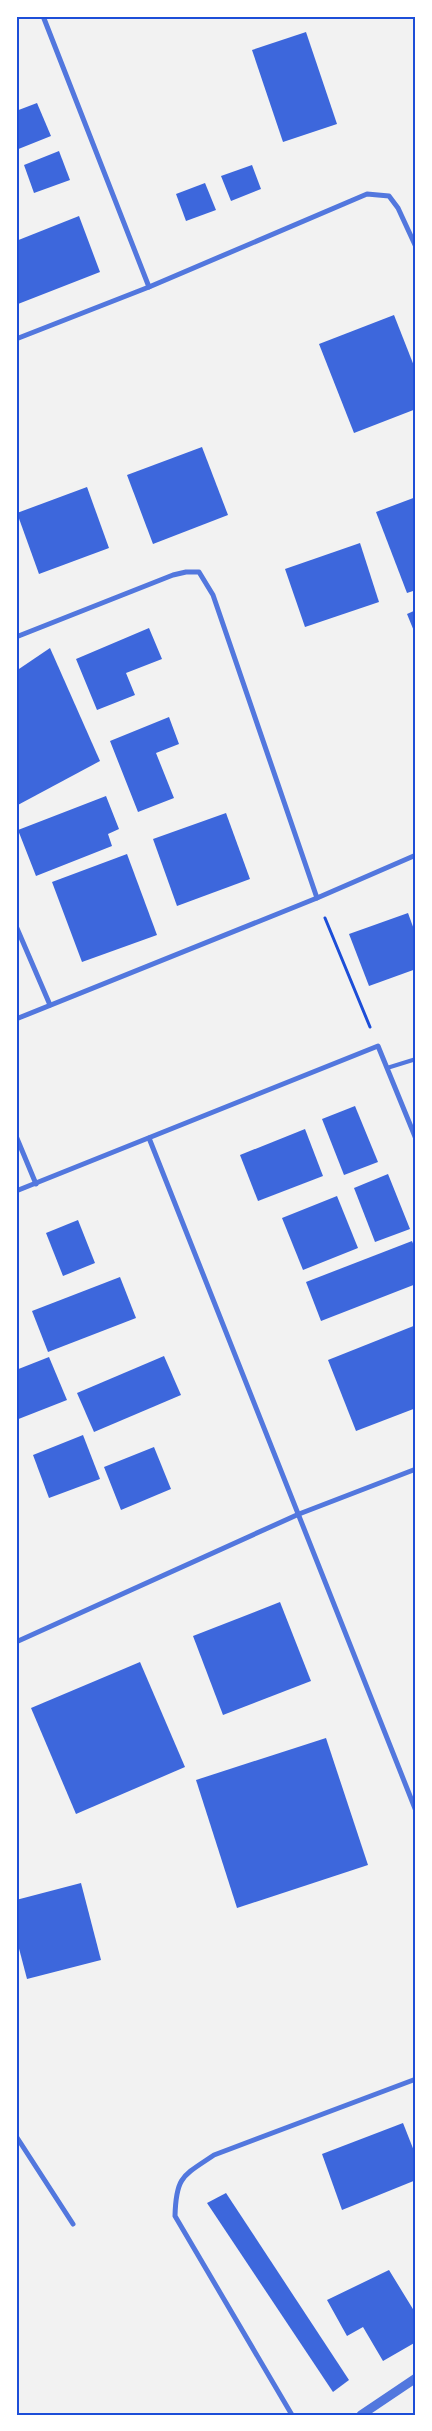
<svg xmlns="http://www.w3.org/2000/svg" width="432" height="2431" font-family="'Libre Baskerville',serif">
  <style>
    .building { fill: #3d67dc }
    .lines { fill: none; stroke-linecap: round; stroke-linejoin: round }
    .path { stroke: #1d4ed8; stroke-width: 3 }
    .service { stroke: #5277de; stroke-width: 4 }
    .minor { stroke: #5277de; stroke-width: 5 }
    .tertiary { stroke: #5277de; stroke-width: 9 }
    .neatline { fill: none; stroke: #1d4ed8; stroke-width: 2 }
  </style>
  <rect width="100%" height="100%" fill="#f2f2f2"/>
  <g class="building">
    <polygon points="306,32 337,124 283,142 252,50"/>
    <polygon points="37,103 51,136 16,150 16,111"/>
    <polygon points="59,151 70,180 34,193 24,165"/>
    <polygon points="252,165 261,189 231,201 221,176"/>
    <polygon points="205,183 216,210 186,221 176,194"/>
    <polygon points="79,216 100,272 18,304 16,241"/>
    <polygon points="394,315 416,371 416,409 354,433 319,344"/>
    <polygon points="202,447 228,515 153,544 127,475"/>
    <polygon points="87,487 109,548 39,574 17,513"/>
    <polygon points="416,497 416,590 407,593 376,512"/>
    <polygon points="360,543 379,602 305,627 285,569"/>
    <polygon points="416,610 416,636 407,614"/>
    <polygon points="149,628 162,659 126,673 135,695 97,710 76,659"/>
    <polygon points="50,648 100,761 16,806 16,671"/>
    <polygon points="169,717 179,744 156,753 174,798 138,812 110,741"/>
    <polygon points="106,796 119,829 108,834 112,846 36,876 18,830"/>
    <polygon points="226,813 250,879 177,906 153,839"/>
    <polygon points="127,854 157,935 82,962 52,882"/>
    <polygon points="408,913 416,935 416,969 369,986 349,934"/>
    <polygon points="355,1106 378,1162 344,1175 322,1119"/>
    <polygon points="305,1129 323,1176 258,1201 240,1155"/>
    <polygon points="388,1174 410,1229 375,1242 354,1188"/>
    <polygon points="337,1196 358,1248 303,1270 282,1218"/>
    <polygon points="78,1220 95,1263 63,1276 46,1233"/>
    <polygon points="412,1241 416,1251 416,1284 321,1321 306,1282"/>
    <polygon points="120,1277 136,1318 48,1352 32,1311"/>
    <polygon points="416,1325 416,1408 356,1431 328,1360"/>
    <polygon points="164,1356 181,1395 94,1432 77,1393"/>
    <polygon points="49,1357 67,1400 16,1420 16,1370"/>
    <polygon points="83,1435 100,1479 49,1498 33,1455"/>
    <polygon points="154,1447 171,1489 121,1510 104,1467"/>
    <polygon points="280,1602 311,1681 223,1715 193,1636"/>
    <polygon points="140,1662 185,1767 76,1814 31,1708"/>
    <polygon points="326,1738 368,1865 237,1908 196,1780"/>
    <polygon points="81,1883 101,1960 27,1979 16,1937 16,1900"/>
    <polygon points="403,2123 416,2156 416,2180 342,2210 322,2154"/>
    <polygon points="226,2193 349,2380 333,2392 207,2203"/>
    <polygon points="389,2270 416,2314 416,2342 383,2361 363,2327 347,2336 327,2300"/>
  </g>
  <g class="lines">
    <polyline class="path" points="325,918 370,1027"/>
    <polyline class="service" points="387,1068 416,1059"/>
    <g class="minor">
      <polyline points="43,16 149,287"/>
      <polyline points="16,339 149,287 367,194 389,196 398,208 416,247"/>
      <polyline points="16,637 173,575 186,572 199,572 213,595 317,898"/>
      <polyline points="16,926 50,1005"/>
      <polyline points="16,1019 317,898 416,855"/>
      <polyline points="16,1136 36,1184"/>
      <polyline points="149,1138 416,1811"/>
      <polyline points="16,1191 378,1046 416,1139"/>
      <polyline points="16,1642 299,1514 416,1469"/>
      <polyline points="16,2136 73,2224"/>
      <path d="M 292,2415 L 175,2216 C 176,2176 183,2176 214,2155 L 416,2079"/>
    </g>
    <polyline class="tertiary" points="361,2415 416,2378"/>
  </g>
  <rect width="432" height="2431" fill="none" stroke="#ffffff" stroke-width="35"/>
  <rect x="18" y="18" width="396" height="2396" class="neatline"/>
</svg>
